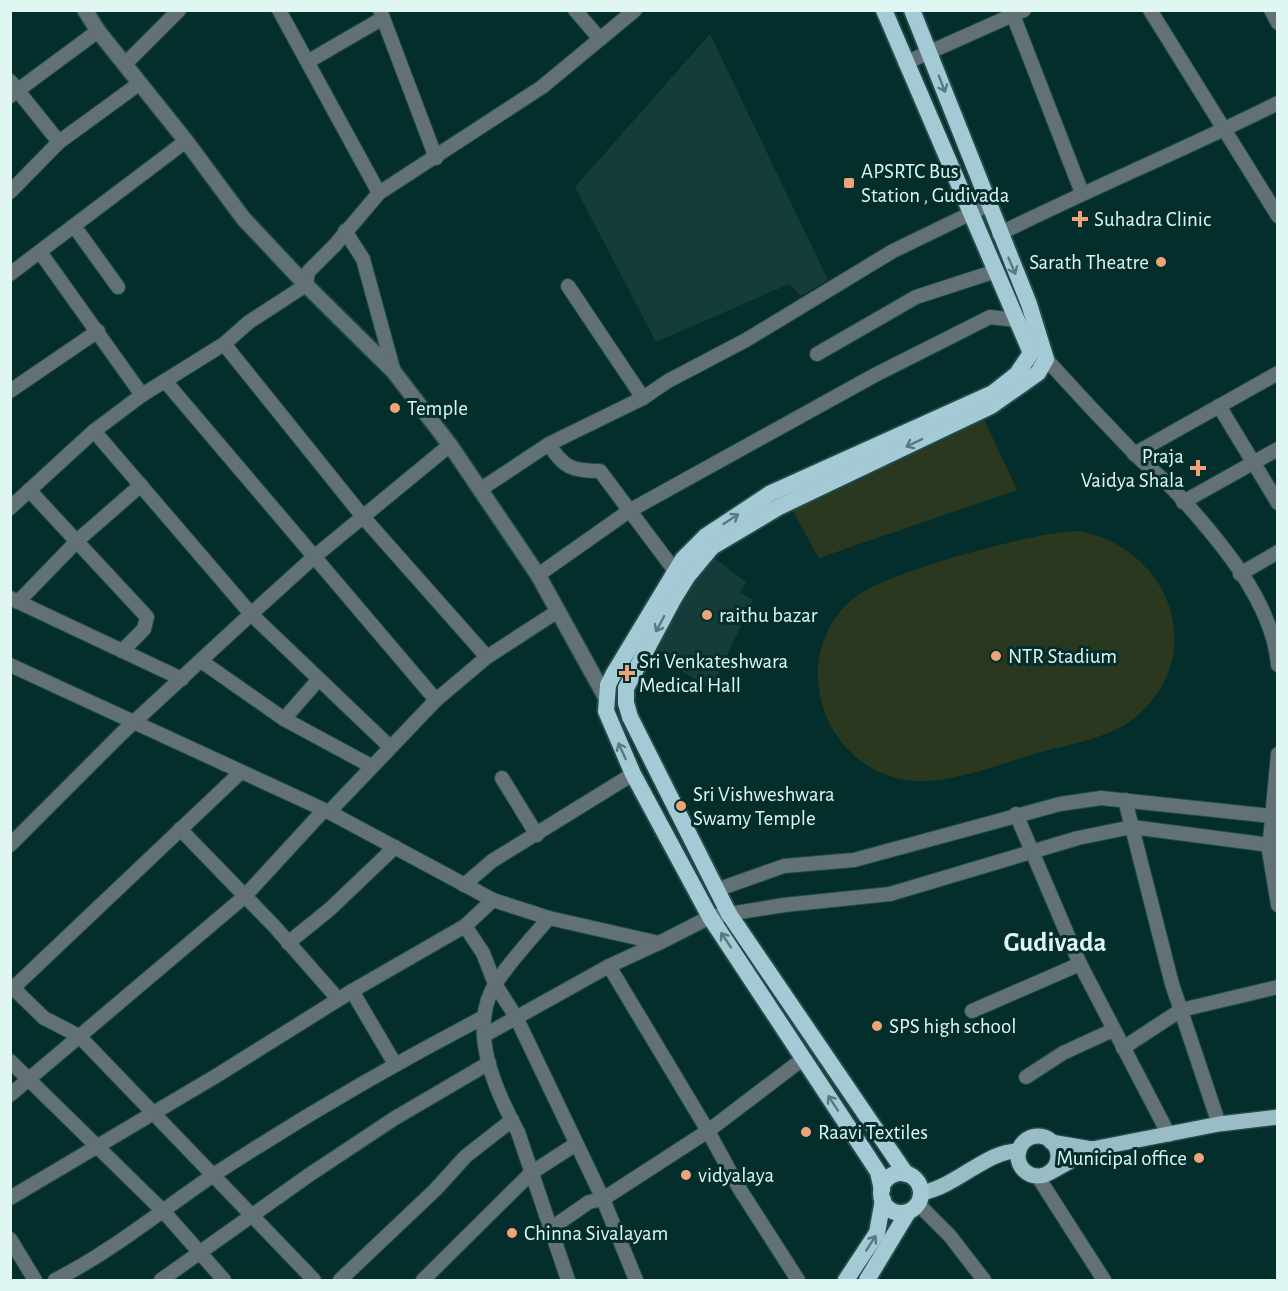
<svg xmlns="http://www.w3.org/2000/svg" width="1288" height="1291" font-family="'Alegreya Sans',sans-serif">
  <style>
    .built { fill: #143d3a }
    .green { fill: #29381f }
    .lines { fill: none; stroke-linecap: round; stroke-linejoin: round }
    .minor-casing { stroke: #224a48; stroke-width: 16 }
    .tertiary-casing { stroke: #224a48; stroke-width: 18 }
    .primary-casing { stroke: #224a48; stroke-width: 18 }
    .trunk-casing { stroke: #224a48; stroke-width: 20 }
    .minor { stroke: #617176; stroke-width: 14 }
    .tertiary { stroke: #617176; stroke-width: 15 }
    .primary { stroke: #99bcc5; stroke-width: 15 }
    .trunk { stroke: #a4cad5; stroke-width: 16 }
    .oneway { stroke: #547c80 }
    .poi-dot { fill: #efa376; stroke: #032e2c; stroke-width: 2 }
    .labels { text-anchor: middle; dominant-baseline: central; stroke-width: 6; stroke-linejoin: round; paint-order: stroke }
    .poi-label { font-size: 21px; fill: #e0f6f3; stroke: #032e2c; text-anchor: start }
    .district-label { font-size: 27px; font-weight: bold; fill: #e0f6f3; stroke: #032e2c }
  </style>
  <rect width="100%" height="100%" fill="#032e2c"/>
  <g class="built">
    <polygon points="710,34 828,280 801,296 789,284 656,342 575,187"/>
    <polygon points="710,555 746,582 740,592 753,600 711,689 653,653 659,630"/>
  </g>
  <g class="green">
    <polygon points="983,417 1017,490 819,558 790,506"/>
    <path d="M 1079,531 C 1167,547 1210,650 1139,714 C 1132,720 1124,726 1115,730 C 1093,741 1066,745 1041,752 C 1001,763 946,787 905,780 C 820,765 786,654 854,598 C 882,573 1040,530 1079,531 Z"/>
  </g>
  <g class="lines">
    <defs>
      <g id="minor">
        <polyline points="279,10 379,193"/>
        <polyline points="380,10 436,158"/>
        <polyline points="575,10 600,39"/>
        <polyline points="1150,10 1278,216"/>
        <polyline points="1271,10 1278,23"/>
        <polyline points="1013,15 1082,193"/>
        <polyline points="309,61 383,18"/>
        <polyline points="905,63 1024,10"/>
        <polyline points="125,64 179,10"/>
        <polyline points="10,81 59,142 10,192"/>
        <polyline points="10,96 98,31"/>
        <polyline points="59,142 140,83"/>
        <polyline points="74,226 118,287"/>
        <polyline points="345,231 363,259 394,372"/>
        <path d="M 999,234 C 1091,188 1186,149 1278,103"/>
        <polyline points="40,252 142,395"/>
        <polyline points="10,274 186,141"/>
        <polyline points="568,286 643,398"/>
        <polyline points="224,344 364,518 487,657"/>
        <polyline points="817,354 916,297 996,271"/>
        <path d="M 1046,359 C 1075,391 1104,422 1134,453 C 1146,466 1162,477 1174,490 C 1216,536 1273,601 1278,665"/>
        <polyline points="165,381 436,700"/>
        <polyline points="10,391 98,331"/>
        <polyline points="1219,406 1278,503"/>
        <polyline points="94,431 251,614 389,746"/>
        <path d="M 549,444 C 563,468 573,471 600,471 L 675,571"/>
        <polyline points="1134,454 1278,373"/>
        <polyline points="481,489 549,444 643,398 668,381 746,340 893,251 988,205"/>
        <polyline points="29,490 147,617 144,629 122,651"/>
        <polyline points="1183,502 1278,449"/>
        <polyline points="10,508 94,431 142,395 224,344 249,322 306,285 308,272 335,245 379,193 542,87 635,10"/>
        <polyline points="1240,574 1278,552"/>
        <polyline points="538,575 629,511 875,375 990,317 1016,320"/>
        <polyline points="10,598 182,679"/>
        <polyline points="18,602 78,540 141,485"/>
        <polyline points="201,661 284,719 371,766"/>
        <polyline points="10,665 329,812 493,900 549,918 659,943 710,917 784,905 890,894 1078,838 1132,827 1270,845"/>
        <polyline points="284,719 319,679"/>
        <polyline points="1278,754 1269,851 1278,905"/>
        <polyline points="502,778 537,835"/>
        <polyline points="1125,800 1172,984 1219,1124"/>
        <polyline points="329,812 436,700 487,657 558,611"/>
        <polyline points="1016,814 1080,964 1169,1135"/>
        <polyline points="180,829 275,927 338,999"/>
        <polyline points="10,845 121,734 251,614 314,557 450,445"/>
        <polyline points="464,885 492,861 633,774"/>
        <polyline points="719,889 784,866 854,860 1060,804 1101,798 1272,816"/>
        <path d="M 549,918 C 531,939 511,960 496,983 C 467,1028 495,1090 518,1132 L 568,1280"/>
        <polyline points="465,926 483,953 495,984 516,1017 603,1199 636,1280"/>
        <polyline points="288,943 330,909 395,847"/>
        <polyline points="609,966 708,1131 739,1188 798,1280"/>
        <polyline points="10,985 44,1018 79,1036 314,1280"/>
        <polyline points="10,991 240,773"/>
        <polyline points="352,991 395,1064"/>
        <polyline points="972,1011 1080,964"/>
        <polyline points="485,1035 609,966 659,943"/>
        <polyline points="1123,1048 1181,1010 1278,987"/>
        <polyline points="10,1061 164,1212 224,1280"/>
        <polyline points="1026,1077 1063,1053 1113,1030"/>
        <polyline points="10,1095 244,897 324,810"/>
        <polyline points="1038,1177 1104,1280"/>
        <polyline points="10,1198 216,1076 352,991 465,926 493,900"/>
        <polyline points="918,1204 950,1236 984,1280"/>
        <polyline points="550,1229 589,1202 603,1199 708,1131 804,1058"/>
        <polyline points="10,1239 35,1280"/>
        <path d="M 55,1280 C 113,1251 164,1208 218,1172 C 304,1116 392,1065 482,1018"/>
        <polyline points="161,1280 309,1175 395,1118 489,1063"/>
        <polyline points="340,1280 435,1190 466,1156 512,1120"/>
        <polyline points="423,1280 531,1173 576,1144"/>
      </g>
      <polyline id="tertiary" points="85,10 98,31 186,141 243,218 306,285 394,372 450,445 538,575 606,698"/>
      <g id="primary">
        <circle cx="1038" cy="1156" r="20"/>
        <polyline points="1051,1142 1092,1149 1219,1124 1278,1117"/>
        <polyline points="1051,1172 1092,1149"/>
        <path d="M 921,1193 C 958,1186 987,1150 1019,1151"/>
      </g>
      <g id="trunk">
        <circle cx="901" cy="1193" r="20"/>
        <polyline points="906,1174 729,914 630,717 626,703 626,688 674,598 687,577 712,547 779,507 991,406 1038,373 1046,359 1029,304 912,10"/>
        <polyline points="882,1190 878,1172 867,1155 710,917 633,774 606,711 608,685 613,675 683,559 706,536 771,493 993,393 1017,374 1031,353 884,10"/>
        <polyline points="846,1280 877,1233 883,1200"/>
        <polyline points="867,1280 908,1212"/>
      </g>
    </defs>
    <use href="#minor" class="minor-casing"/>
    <use href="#tertiary" class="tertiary-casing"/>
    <use href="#primary" class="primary-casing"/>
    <use href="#trunk" class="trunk-casing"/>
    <use href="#minor" class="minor"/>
    <use href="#tertiary" class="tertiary"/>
    <use href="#primary" class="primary"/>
    <use href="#trunk" class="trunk"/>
  </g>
  <defs><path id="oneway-shaft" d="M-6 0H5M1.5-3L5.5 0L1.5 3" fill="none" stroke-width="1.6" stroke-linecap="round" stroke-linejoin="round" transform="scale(1.5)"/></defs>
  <g class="oneway">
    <use href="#oneway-shaft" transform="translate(942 84) rotate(69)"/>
    <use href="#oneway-shaft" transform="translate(1012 266) rotate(67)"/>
    <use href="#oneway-shaft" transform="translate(914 443) rotate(154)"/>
    <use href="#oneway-shaft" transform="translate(731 519) rotate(-33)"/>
    <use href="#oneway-shaft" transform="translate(660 624) rotate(118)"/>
    <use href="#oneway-shaft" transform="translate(622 751) rotate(-115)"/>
    <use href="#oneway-shaft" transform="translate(726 940) rotate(-124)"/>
    <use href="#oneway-shaft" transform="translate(833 1103) rotate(-123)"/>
    <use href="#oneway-shaft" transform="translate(871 1243) rotate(-57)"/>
  </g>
  <g class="poi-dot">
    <rect x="843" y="177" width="12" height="12" rx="3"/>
    <path d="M1077 210h6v6h6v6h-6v6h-6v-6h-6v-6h6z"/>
    <circle cx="1161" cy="262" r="6"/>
    <circle cx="395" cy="408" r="6"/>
    <path d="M1195 459h6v6h6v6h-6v6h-6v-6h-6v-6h6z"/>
    <circle cx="707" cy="615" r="6"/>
    <circle cx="996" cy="656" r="6"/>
    <path d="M624 664h6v6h6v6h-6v6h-6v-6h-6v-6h6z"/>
    <circle cx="681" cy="806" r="6"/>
    <circle cx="877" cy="1026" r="6"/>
    <circle cx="806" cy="1132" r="6"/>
    <circle cx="1199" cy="1158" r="6"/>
    <circle cx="686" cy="1175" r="6"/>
    <circle cx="512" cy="1233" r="6"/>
  </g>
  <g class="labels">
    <g class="poi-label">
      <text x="861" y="171">APSRTC Bus<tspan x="861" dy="24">Station , Gudivada</tspan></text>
      <text x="1094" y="219">Suhadra Clinic</text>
      <text x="1149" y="262" text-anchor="end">Sarath Theatre</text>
      <text x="407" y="408">Temple</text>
      <text x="1184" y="456" text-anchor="end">Praja<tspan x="1184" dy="24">Vaidya Shala</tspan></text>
      <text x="719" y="615">raithu bazar</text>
      <text x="1008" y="656">NTR Stadium</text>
      <text x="639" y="661">Sri Venkateshwara<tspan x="639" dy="24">Medical Hall</tspan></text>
      <text x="693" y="794">Sri Vishweshwara<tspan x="693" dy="24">Swamy Temple</tspan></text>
      <text x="889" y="1026">SPS high school</text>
      <text x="818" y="1132">Raavi Textiles</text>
      <text x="1187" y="1158" text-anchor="end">Municipal office</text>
      <text x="698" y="1175">vidyalaya</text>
      <text x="524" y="1233">Chinna Sivalayam</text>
    </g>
    <g class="district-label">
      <text x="1055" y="942">Gudivada</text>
    </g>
  </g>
  <rect width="1288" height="1291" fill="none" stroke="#e0f6f3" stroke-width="24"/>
</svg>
